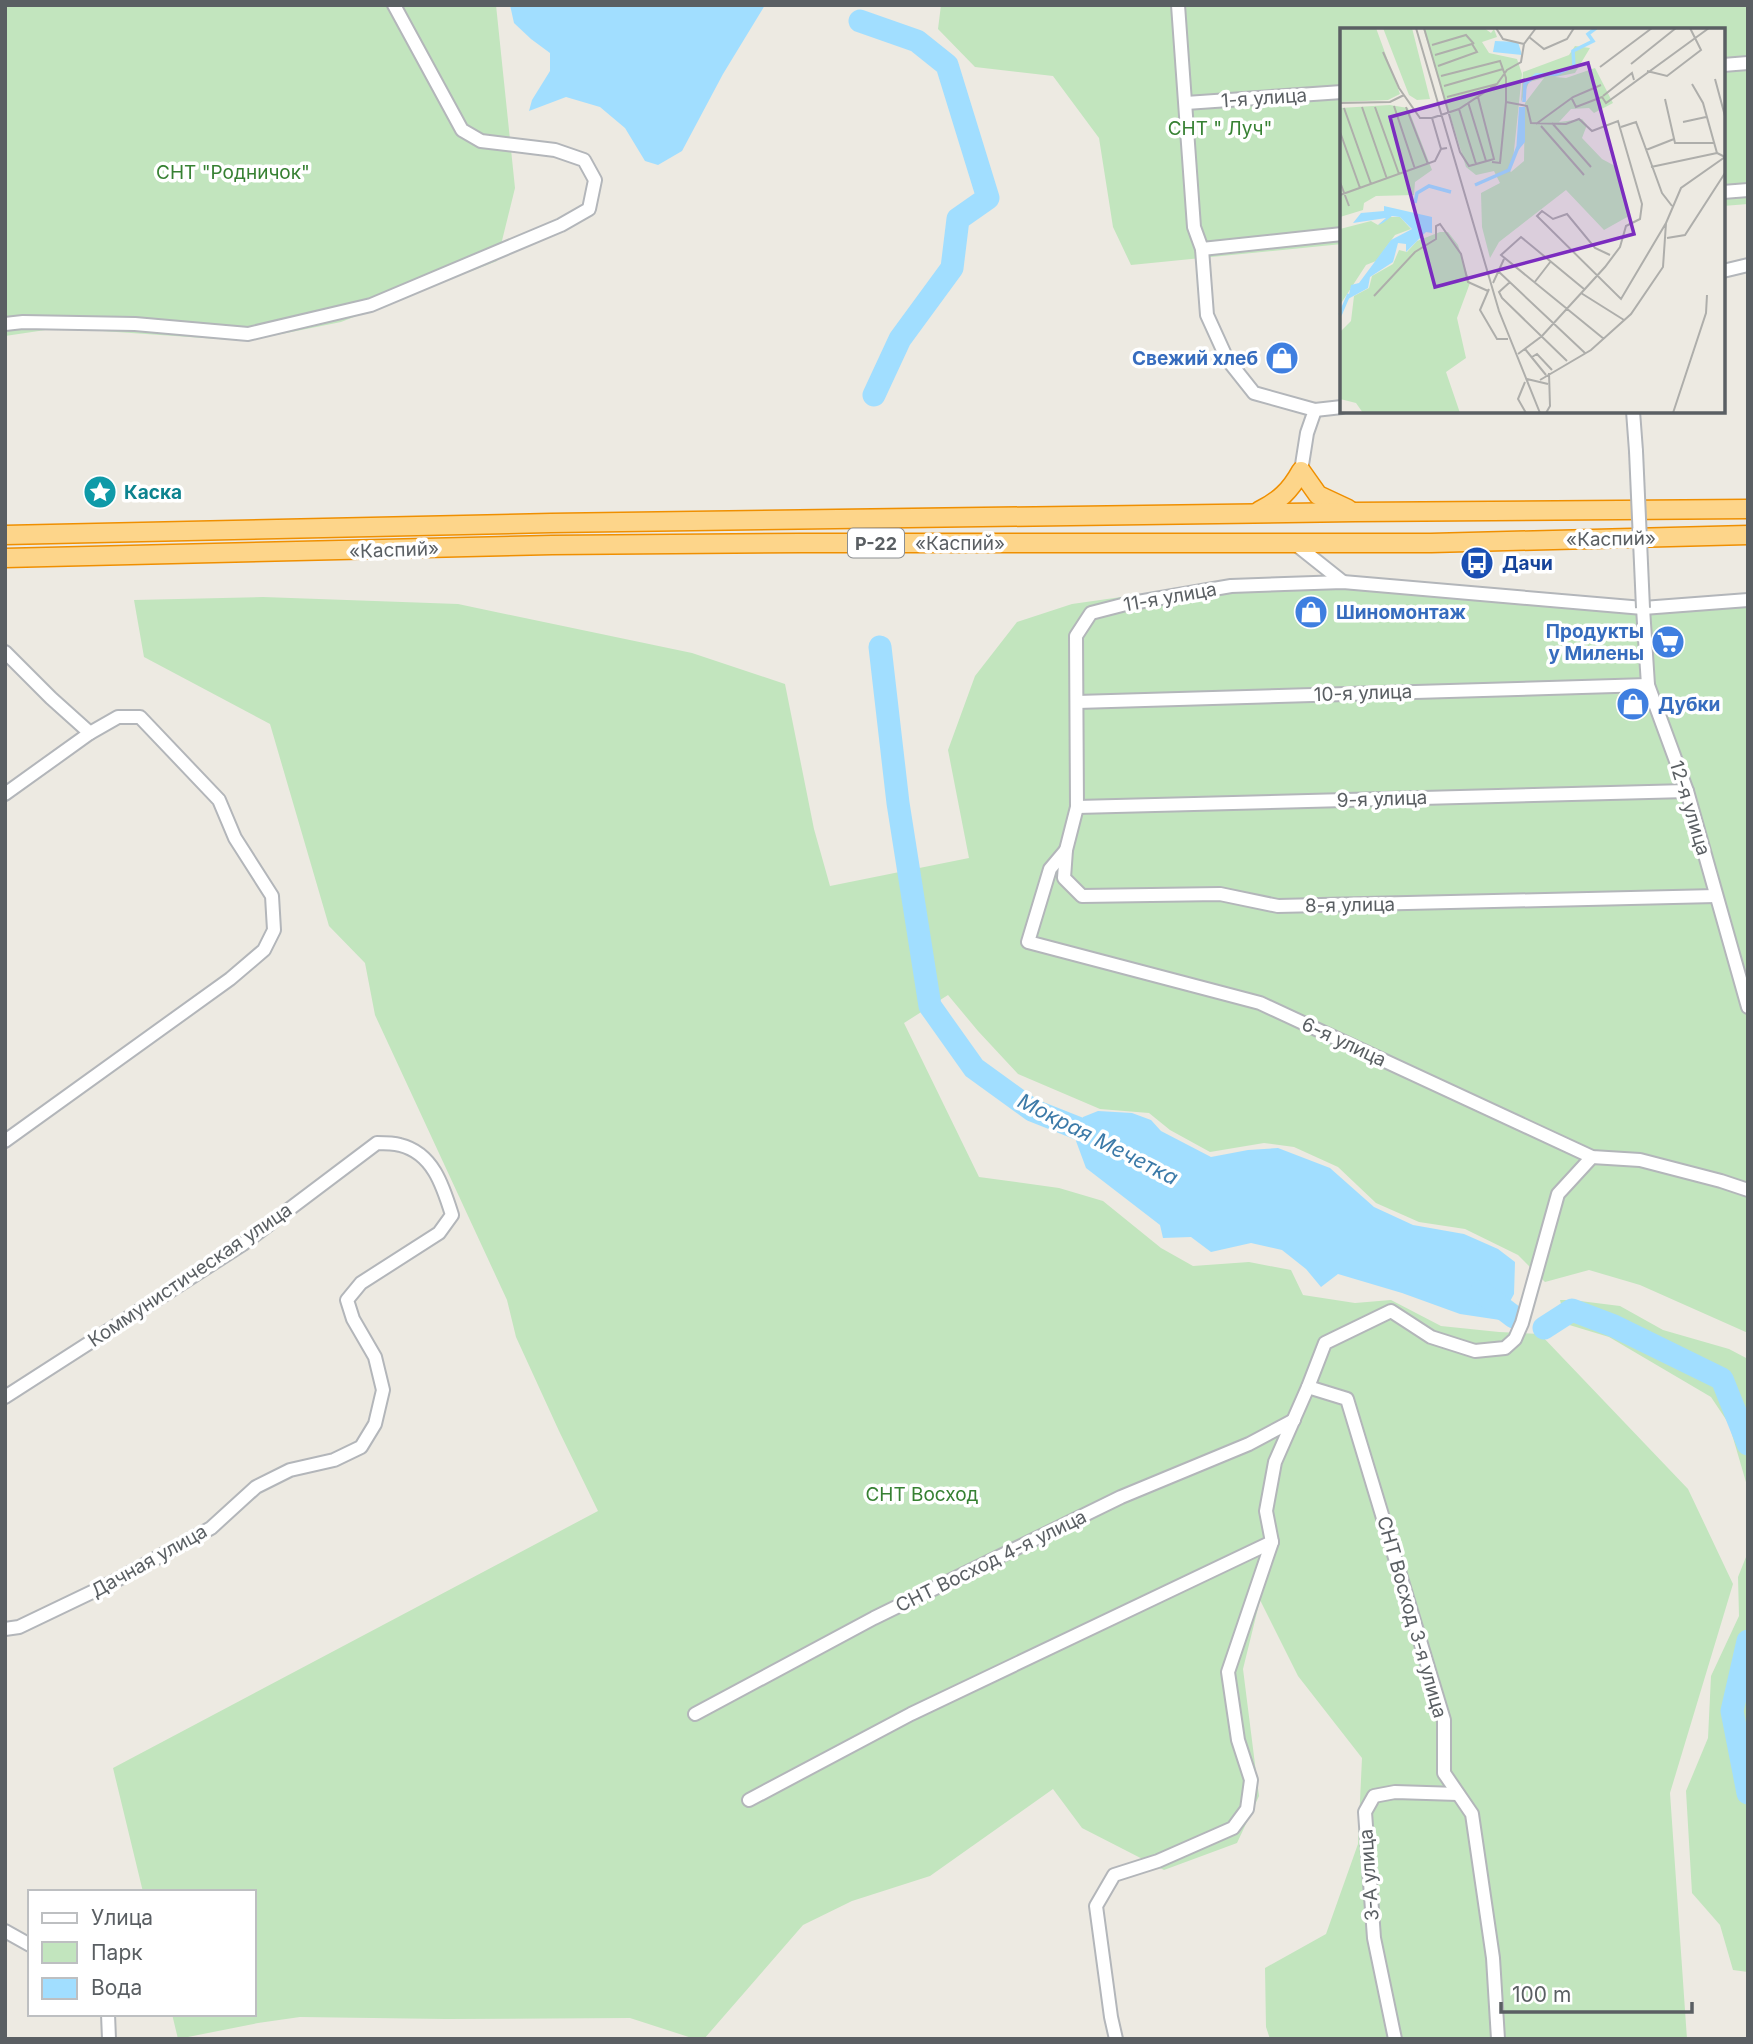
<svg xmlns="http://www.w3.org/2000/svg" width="1753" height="2044" font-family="Inter,sans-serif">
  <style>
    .green { fill: #c2e5be }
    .water { fill: #a1deff }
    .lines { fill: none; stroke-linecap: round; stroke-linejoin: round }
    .river { stroke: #a1deff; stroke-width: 23 }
    .minor-casing { stroke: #b3b6ba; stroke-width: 16 }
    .highway-casing { stroke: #ef8f00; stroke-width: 21 }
    .minor { stroke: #fff; stroke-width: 12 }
    .highway { stroke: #fdd58a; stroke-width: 18 }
    .minor-bridge-casing { stroke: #b3b6ba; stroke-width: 16; stroke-linecap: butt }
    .minor-bridge { stroke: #fff; stroke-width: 12 }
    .labels { text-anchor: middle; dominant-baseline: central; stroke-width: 7; stroke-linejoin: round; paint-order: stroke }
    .shield { fill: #fff; stroke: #8c8f92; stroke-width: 2 }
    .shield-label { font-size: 18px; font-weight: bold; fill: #5a5f63 }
    .street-label { font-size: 19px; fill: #5a5f63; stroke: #fff }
    .park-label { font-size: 19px; fill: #378133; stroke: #fff }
    .shop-label { font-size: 19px; font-weight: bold; fill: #366cbe; stroke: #fff; text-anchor: end }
    .culture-label { font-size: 19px; font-weight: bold; fill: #0d838f; stroke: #fff; text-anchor: start }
    .transit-label { font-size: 19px; font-weight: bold; fill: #164399; stroke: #fff; text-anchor: start }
    .water-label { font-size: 21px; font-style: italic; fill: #3c7aa8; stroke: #fff }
    .inset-river { fill: none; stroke: #a1deff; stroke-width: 3.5 }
    .inset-road { fill: none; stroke: #aeaeab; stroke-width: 2 }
    .view { fill: #7b2cbf; fill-opacity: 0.15; stroke: #7b2cbf; stroke-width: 3.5 }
    .inset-edge { fill: none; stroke: #5a5f63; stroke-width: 3.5 }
  </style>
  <rect width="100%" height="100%" fill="#edeae2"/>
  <g class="green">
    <polygon points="5,5 496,5 515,188 497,261 341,322 247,341 59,328 5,336"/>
    <polygon points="941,5 1748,5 1748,204 1723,206 1723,30 1342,30 1342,244 1131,265 1113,227 1099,138 1053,76 975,67 938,29"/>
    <polygon points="1345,576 1625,605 1748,597 1748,1333 1640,1285 1589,1270 1545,1282 1518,1255 1465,1229 1419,1222 1376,1203 1338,1167 1294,1147 1264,1143 1210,1152 1170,1130 1149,1113 1100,1109 1018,1074 978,1031 948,995 904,1023 979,1177 1059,1188 1103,1201 1161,1248 1193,1266 1249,1262 1291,1270 1303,1295 1355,1303 1391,1300 1441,1326 1499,1332 1540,1334 1688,1489 1733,1584 1670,1793 1687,2039 1270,2039 1266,2027 1265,1968 1326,1934 1358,1844 1362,1758 1298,1676 1260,1600 1243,1669 1259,1796 1237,1843 1164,1870 1082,1828 1053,1789 930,1876 852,1901 803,1925 704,2039 695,2039 630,2018 446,2019 300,2017 258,2023 178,2039 172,2014 254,2014 254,1892 143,1892 113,1768 598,1511 559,1431 516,1337 507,1300 375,1015 365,963 329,926 270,724 144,657 134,600 263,597 458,604 692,653 785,684 814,829 830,886 969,858 948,750 975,676 1017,622 1072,604 1227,582"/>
    <polygon points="1560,1300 1572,1300 1620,1306 1663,1330 1729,1349 1748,1359 1748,1489 1729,1424 1711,1397 1609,1337 1566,1324"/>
    <polygon points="1748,1552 1748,1972 1733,1970 1720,1925 1692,1893 1686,1791 1708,1738 1711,1676 1739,1616 1738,1577"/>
  </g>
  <g class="water">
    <polygon points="510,5 765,5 723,74 682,151 658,165 645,161 625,128 600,107 566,97 529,111 532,100 550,71 550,53 531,39 514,23"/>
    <polygon points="1098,1111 1132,1113 1151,1120 1161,1131 1211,1157 1248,1150 1278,1148 1330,1168 1374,1207 1413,1225 1464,1234 1498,1249 1515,1262 1514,1294 1500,1320 1460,1314 1402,1293 1338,1274 1321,1287 1306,1269 1282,1250 1251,1243 1211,1252 1191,1237 1163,1238 1160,1225 1086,1168 1076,1141 1083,1117"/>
  </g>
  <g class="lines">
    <g class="river">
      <polyline points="860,21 917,41 947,65 988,198 958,219 952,268 900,339 874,395"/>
      <polyline points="880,647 898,803 930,1006 974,1068 1032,1110 1080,1129 1106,1143"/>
      <polyline points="1481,1292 1514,1317"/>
      <polyline points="1544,1328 1572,1310 1614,1326 1722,1379 1748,1444"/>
      <polyline points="1748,1641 1732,1711 1748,1793"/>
    </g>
    <defs>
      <g id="minor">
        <polyline points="1178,5 1194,227 1202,249 1207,315 1227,359 1254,393 1315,410 1307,433 1301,471"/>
        <polyline points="1723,65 1748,63"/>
        <polyline points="1186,103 1342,92"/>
        <polyline points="1723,192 1748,190"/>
        <polyline points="1202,249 1342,234"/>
        <polyline points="1723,271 1748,265"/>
        <polyline points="5,324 23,322 135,324 248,334 371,305 561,225 589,209 595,180 584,160 555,150 481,141 462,130 394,5"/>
        <polyline points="1315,410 1342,407"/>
        <polyline points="1633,411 1636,451"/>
        <polyline points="1294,543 1343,582"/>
        <polyline points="1643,608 1648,685 1687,791 1748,1007"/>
        <polyline points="5,652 51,698 90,733"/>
        <polyline points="1077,702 1648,685"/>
        <polyline points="5,794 90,733 118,717 140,717 219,800 235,838 272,896 274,930 264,950 230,979 5,1141"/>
        <polyline points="1077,807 1687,791"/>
        <polyline points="1066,850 1050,869 1028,942 1260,1003 1592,1157 1640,1160 1721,1181 1748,1190"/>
        <polyline points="1716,896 1278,906 1220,894 1082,896 1064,878 1066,850 1077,807 1076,636 1091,613 1126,604 1231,586 1343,582 1643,608 1748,600"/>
        <polyline points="1308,1387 1347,1399 1444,1720 1444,1773 1472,1814 1493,1958 1498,2039"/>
        <path d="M 5,1397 L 243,1244 L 377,1143 C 384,1143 393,1143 400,1145 C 433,1153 443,1186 452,1215 L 439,1233 L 361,1283 L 347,1300 L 353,1319 L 375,1357 L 383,1390 L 375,1424 L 361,1447 L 334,1460 L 290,1470 L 256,1487 L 211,1528 L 115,1581 L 19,1627 L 5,1629"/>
        <polyline points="695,1714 874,1618 1121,1497 1249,1444 1294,1420"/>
        <polyline points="749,1800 911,1714 1272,1542"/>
        <polyline points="5,1931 30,1945"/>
        <polyline points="108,2014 109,2039"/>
        <polyline points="1116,2039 1111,2017 1096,1906 1114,1875 1158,1861 1233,1828 1247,1809 1251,1780 1238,1740 1228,1672 1272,1542 1266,1511 1275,1462 1308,1387 1325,1343 1391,1311 1431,1337 1475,1351 1505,1348 1515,1339 1522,1323 1558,1194 1592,1157"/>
        <polyline points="1395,2039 1374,1938 1365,1812 1374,1796 1395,1792 1458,1794"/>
      </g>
      <g id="highway">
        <path d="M 1259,511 C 1279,501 1290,491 1301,471 L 1318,495 L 1348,509"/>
        <polyline points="5,535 551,523 1355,512 1748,509"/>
        <polyline points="5,558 552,545 801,543 1431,543 1748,535"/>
      </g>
    </defs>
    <use href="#minor" class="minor-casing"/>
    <use href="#highway" class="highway-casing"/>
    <use href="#minor" class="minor"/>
    <use href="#highway" class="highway"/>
    <defs>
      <polyline id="minor-bridge" points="1636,451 1643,608"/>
    </defs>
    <use href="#minor-bridge" class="minor-bridge-casing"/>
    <use href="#minor-bridge" class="minor-bridge"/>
  </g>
  <defs>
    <symbol id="shop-disc" viewBox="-11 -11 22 22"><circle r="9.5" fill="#3f7fe0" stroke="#fff"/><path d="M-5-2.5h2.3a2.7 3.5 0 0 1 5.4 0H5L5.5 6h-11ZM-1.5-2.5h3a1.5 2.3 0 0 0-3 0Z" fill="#fff"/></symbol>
    <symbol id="sight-disc" viewBox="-11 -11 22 22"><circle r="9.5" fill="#0f9aa8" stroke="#fff"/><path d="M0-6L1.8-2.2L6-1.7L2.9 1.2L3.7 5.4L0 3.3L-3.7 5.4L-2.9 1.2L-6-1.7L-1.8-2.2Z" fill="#fff"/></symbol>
    <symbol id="bus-disc" viewBox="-11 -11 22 22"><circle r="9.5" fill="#1a4fb4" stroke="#fff"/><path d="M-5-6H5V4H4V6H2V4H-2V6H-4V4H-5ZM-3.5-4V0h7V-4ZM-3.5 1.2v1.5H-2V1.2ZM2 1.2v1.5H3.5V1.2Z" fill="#fff"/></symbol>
    <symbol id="supermarket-disc" viewBox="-11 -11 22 22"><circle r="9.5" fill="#3f7fe0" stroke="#fff"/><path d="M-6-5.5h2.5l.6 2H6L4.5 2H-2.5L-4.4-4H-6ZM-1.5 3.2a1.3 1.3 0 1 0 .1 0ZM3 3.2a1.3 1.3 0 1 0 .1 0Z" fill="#fff"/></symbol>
  </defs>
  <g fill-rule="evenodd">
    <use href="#shop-disc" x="1263" y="339" width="38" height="38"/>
    <use href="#sight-disc" x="81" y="473" width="38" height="38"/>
    <use href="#bus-disc" x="1458" y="544" width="38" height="38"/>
    <use href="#shop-disc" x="1292" y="593" width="38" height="38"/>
    <use href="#supermarket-disc" x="1649" y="623" width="38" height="38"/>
    <use href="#shop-disc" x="1614" y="685" width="38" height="38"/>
  </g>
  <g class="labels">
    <rect class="shield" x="848" y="528.5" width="56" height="29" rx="5"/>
    <g class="shield-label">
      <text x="876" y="543">Р-22</text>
    </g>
    <g class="street-label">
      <text transform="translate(1264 98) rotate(-4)">1-я улица</text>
      <text transform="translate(1611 539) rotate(-1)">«Каспий»</text>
      <text x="960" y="543">«Каспий»</text>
      <text transform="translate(394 550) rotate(-2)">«Каспий»</text>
      <text transform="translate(1170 597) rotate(-10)">11-я улица</text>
      <text transform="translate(1363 693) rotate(-2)">10-я улица</text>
      <text transform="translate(1382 799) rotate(-2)">9-я улица</text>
      <text transform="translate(1690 808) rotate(73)">12-я улица</text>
      <text transform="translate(1350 905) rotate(-1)">8-я улица</text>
      <text transform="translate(1344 1042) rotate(25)">6-я улица</text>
      <text transform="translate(190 1275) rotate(-34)">Коммунистическая улица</text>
      <text transform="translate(149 1561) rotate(-29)">Дачная улица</text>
      <text transform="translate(991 1561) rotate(-26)">СНТ Восход 4-я улица</text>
      <text transform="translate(1412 1617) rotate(74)">СНТ Восход 3-я улица</text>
      <text transform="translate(1369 1875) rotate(-94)">3-А улица</text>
    </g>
    <g class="park-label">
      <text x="1220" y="128">СНТ " Луч"</text>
      <text x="233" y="172">СНТ "Родничок"</text>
      <text x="922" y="1494">СНТ Восход</text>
    </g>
    <g class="shop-label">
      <text x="1258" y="358">Свежий хлеб</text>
      <text x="1336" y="612" text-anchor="start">Шиномонтаж</text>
      <text x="1644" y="631">Продукты<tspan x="1644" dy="22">у Милены</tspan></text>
      <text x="1658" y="704" text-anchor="start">Дубки</text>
    </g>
    <g class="culture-label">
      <text x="124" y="492">Каска</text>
    </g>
    <g class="transit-label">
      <text x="1502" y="563">Дачи</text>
    </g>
    <g class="water-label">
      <text transform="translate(1098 1139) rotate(27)">Мокрая Мечетка</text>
    </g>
  </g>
  <g transform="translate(1340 28)">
    <rect width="385" height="385" fill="#edeae2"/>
    <path d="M 0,0 L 36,0 L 60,66 L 48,72 L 0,74 ZM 43,0 L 72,0 L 90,71 L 77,72 L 69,67 ZM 83,0 L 144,0 L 151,5 L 154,1 L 157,9 L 142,14 L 149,25 L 177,31 L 182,46 L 173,132 L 168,141 L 171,144 L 184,133 L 185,75 L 204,50 L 189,54 L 181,74 L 183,44 L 229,27 L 235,18 L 250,20 L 235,45 L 215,49 L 226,50 L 255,40 L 273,75 L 254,85 L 249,80 L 231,81 L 219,94 L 242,91 L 247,97 L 242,110 L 262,131 L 275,138 L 289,188 L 264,202 L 226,162 L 159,214 L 150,230 L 142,199 L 141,165 L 160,155 L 154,143 L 136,147 L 126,139 ZM 50,77 L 68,80 L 92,142 L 75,154 L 74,167 L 36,168 L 24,175 L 23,182 L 0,189 L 0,80 ZM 48,189 L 60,189 L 71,201 L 55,207 L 36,233 L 26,237 L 0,277 L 0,201 L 31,193 L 38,197 ZM 100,204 L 108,204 L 118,217 L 130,255 L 117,290 L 126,330 L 106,344 L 120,385 L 23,385 L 16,375 L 0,371 L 0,304 L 11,293 L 14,268 L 29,260 L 32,248 L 53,236 L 59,222 L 67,224 L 77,213 Z" fill="#c2e5be"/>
    <path d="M 155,13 L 178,14 L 182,27 L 153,24 ZM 179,79 L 185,79 L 185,114 L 176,125 ZM 44,178 L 92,189 L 92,205 L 86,204 L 66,224 L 66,216 L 58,215 L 53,234 L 30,249 L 28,260 L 8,271 L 11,257 L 19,255 L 51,212 L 72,201 L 60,189 L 52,188 L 43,195 L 38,197 L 46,190 L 13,195 L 21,185 L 44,183 Z" fill="#a1deff"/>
    <path class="inset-river" d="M 184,74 L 185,56 L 196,47 L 217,46 L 234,38 L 233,23 L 253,13 L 248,6 L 256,0M 135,157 L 169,142 L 178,119M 75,175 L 77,165 L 89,158 L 111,164M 0,287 L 9,266"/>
    <path class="inset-road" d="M 76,0 L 159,283 L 200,385M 84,0 L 120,124 L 129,138 L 154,131 L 138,69M 156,0 L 163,11 L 184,16M 189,9 L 204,21 L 227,11 L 234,0M 92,17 L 126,7 L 134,16M 43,24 L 59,60 L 80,90 L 92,90M 95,27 L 132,16 L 137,24 L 98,38M 291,36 L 336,0M 260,39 L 312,0M 307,43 L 327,48 L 361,22 L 350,0M 101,48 L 160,33 L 166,50 L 166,74 L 160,135 L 152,134M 375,51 L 385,88M 352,56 L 363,75 L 377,125 L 385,129M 104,58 L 163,41M 263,68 L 292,45 L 294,52M 107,69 L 157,56M 232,71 L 236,79 L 262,69 L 266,75 L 369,0M 325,71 L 335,115 L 374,115M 128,74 L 146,133M 166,74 L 187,78 L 191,95 L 226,96 L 239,91 L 252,103 L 278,93 L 302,176 L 300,191 L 286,198 L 280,219 L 265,239 L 202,308 L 178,326M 0,75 L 50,74 L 64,67M 54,78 L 75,141M 22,79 L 47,151M 35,79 L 59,146M 66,79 L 88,136M 4,80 L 31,156M 119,81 L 136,136M 343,94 L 366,89M 212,95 L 251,139M 196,96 L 233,69 L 261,57M 201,98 L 244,147M 281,99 L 296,94 L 322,165 L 332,178M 0,104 L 20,160M 101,121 L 92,90 L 119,81 L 157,56 L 167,42 L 181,34 L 184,16 L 196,0M 306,122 L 334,111M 311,139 L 377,125M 0,154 L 9,178M 0,167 L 95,133 L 101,121 L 107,120M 327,210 L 345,207 L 385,145M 270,227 L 255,220 L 227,186 L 213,191 L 202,183 L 197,188 L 281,271 L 326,195M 158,243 L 245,325M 170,254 L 159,264 L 162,270 L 227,333M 153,255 L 164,231M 194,255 L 211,233M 149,261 L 140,282 L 157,311 L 168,311M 244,261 L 181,209 L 161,227 L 264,311M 241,265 L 284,292M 34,268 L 75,224 L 96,211 L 96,198 L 100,196 L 121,226 L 128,254 L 148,263M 185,321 L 206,347M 192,329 L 197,326 L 212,342M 187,351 L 208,356M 200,352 L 251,322 L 291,286 L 323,239 L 326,195 L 341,160 L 385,129M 185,354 L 178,371 L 186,385M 206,385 L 210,378 L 209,345M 333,385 L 366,285 L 367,267"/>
    <path class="view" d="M 248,35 L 294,206 L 95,259 L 50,89 Z"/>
    <rect width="385" height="385" class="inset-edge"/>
  </g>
  <rect width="1753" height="2044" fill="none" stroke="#5a5f63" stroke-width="14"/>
  <rect x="28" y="1890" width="228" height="126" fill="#ffffff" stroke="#bdbfc1" stroke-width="2"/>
  <rect x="42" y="1913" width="35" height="10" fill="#ffffff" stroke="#bdbfc1" stroke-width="2"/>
  <text x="91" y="1925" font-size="21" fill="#5a5f63">Улица</text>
  <rect x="42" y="1942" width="35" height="21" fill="#c2e5be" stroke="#bdbfc1" stroke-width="2"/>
  <text x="91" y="1960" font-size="21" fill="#5a5f63">Парк</text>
  <rect x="42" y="1978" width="35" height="21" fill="#a1deff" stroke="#bdbfc1" stroke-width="2"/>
  <text x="91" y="1995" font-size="21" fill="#5a5f63">Вода</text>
  <path d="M1501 2002v10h191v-10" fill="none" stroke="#5a5f63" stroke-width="3.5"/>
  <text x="1512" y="2002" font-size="21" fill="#5a5f63" stroke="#ffffff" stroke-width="5" paint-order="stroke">100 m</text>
</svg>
